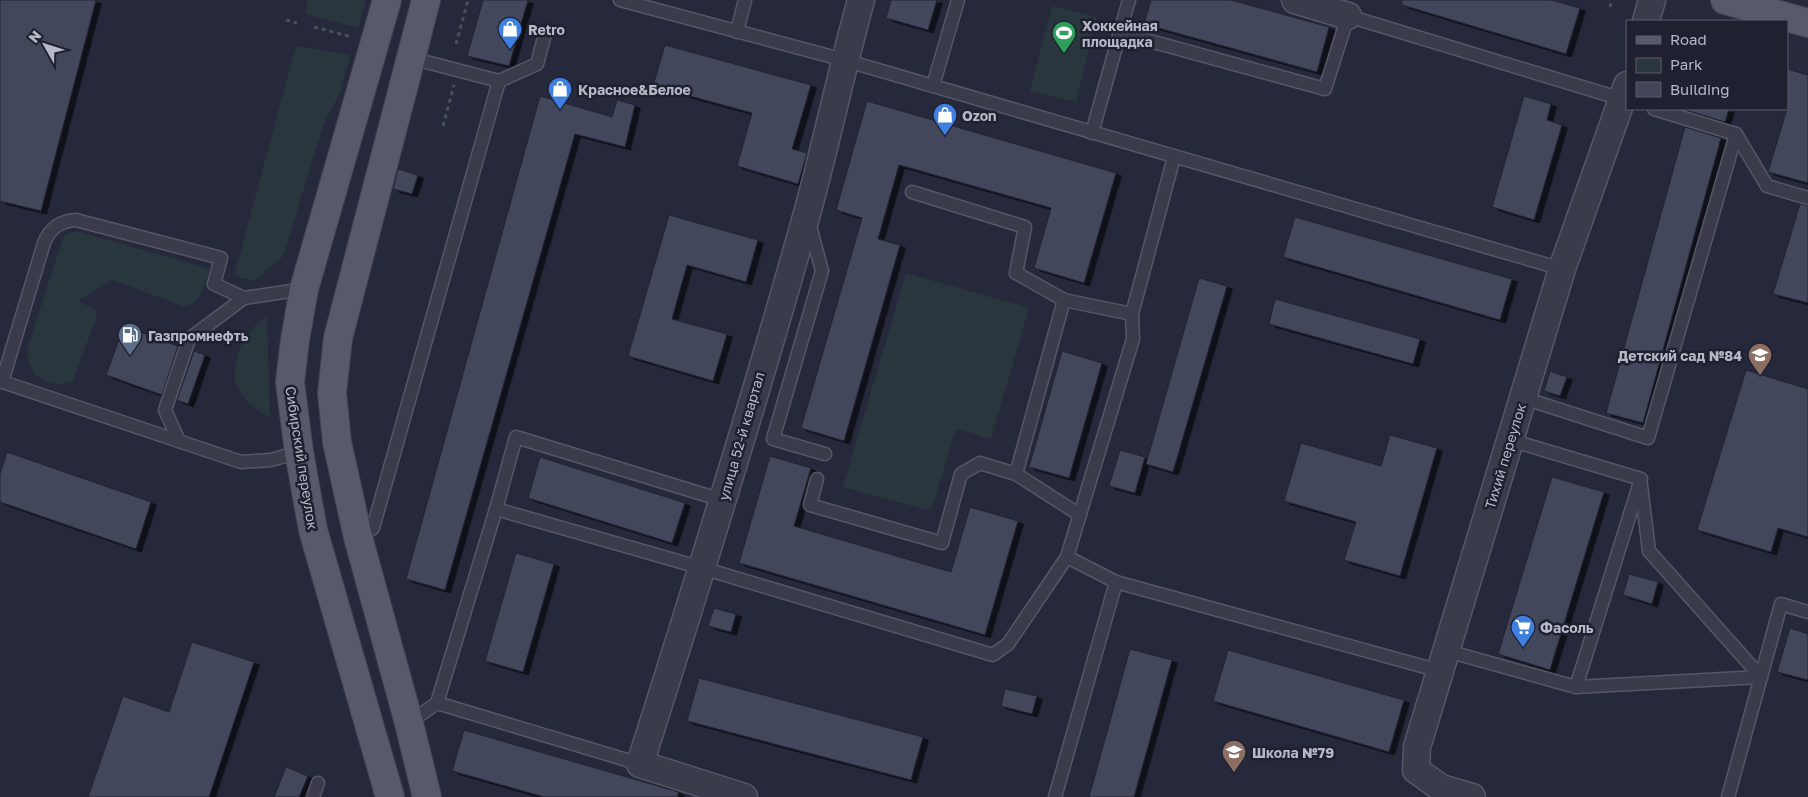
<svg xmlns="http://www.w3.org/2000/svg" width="1808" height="797" font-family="'Golos Text',sans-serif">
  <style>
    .green { fill: #29363d }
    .building { fill: #43465b; stroke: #212333; filter: url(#shadow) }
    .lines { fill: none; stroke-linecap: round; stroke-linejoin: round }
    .service-casing { stroke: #555767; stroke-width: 15 }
    .minor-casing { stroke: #555767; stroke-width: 29 }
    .primary-casing { stroke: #434555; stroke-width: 30 }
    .path { stroke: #46515a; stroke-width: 3; stroke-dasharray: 4 4; stroke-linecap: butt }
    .service { stroke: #3a3c4c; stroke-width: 12 }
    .minor { stroke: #3a3c4c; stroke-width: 26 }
    .primary { stroke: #585a6c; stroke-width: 28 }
    .labels { text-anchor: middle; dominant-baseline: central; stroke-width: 5; stroke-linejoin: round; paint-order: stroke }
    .poi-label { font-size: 14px; font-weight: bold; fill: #b6b7c7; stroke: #1f2131; text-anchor: start }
    .street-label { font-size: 14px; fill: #b6b7c7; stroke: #1f2131 }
  </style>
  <defs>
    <filter id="shadow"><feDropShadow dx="5.5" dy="3" stdDeviation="0" flood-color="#0009"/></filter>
  </defs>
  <rect width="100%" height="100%" fill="#26293b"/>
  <g class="green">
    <polygon points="308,0 366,0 358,28 305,14"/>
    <polygon points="1052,6 1097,17 1076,102 1030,91"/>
    <polygon points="296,46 350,55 340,93 324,123 283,256 254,281 234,276"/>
    <path d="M 76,231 L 210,269 C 204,283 202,305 183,306 L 112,280 L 78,301 L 96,310 L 96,318 L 73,381 C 46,390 29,377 27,349 L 62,241 L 65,235 Z"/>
    <polygon points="906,273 1029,308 991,439 956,429 931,511 843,487"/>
    <path d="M 267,316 L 270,418 C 258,411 243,401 237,386 C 234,380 235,373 236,367 C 237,344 250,329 267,316 Z"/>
  </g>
  <g class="building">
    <polygon points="0,0 96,0 41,211 0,201"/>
    <polygon points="483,0 528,0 509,66 467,56"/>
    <polygon points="891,0 937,0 928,30 886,18"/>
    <polygon points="1151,0 1231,0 1329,27 1317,72 1144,24"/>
    <polygon points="1402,0 1551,0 1580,8 1566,54 1402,5"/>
    <polygon points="665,45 811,85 792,149 807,153 798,184 737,166 752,113 653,86"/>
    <polygon points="1787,69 1808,75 1808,183 1768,172 1787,109"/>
    <polygon points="540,96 612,117 617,100 635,105 625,147 575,134 445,590 406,579"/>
    <polygon points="1524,96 1551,104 1547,120 1562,125 1534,220 1492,207"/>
    <polygon points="867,101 1116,173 1084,283 1034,268 1051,208 899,165 878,239 900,245 844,441 801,428 862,218 836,210"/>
    <polygon points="1690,109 1729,109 1725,122 1689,111"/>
    <polygon points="1685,127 1721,138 1643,423 1606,413"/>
    <polygon points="398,169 418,175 412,194 393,189"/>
    <polygon points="1800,204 1808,206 1808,303 1773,294"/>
    <polygon points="669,215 758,240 746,282 687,265 672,319 727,334 713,381 628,356"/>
    <polygon points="1295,217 1512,279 1500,320 1283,257"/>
    <polygon points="1199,278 1227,286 1173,472 1146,464"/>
    <polygon points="1275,299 1420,339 1413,364 1269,324"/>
    <polygon points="124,326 178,346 162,395 106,375"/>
    <polygon points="194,351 205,355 188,404 177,400"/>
    <polygon points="1062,351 1102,363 1069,478 1029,467"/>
    <polygon points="1746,370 1808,389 1808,537 1778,528 1771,552 1697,530"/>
    <polygon points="1550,371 1567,377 1560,396 1544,391"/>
    <polygon points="1390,435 1437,448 1400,576 1344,560 1356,522 1284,501 1301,443 1381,466"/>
    <polygon points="1120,450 1145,457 1135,493 1109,486"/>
    <polygon points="7,452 151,502 136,549 0,502 0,474"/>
    <polygon points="770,456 811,468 794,526 951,572 970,507 1018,521 985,635 739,563"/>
    <polygon points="540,457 685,503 672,543 528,498"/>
    <polygon points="1552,477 1604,492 1550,670 1498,654"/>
    <polygon points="516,553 554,564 523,672 485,661"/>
    <polygon points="1629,574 1658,582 1652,604 1623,595"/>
    <polygon points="714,608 736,614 731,632 708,626"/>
    <polygon points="1790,628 1808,634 1808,680 1777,672"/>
    <polygon points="192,642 254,662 209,797 88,797 123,696 169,712"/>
    <polygon points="1130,649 1172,660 1134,797 1089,797"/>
    <polygon points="1228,650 1404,700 1389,752 1213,701"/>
    <polygon points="699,678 923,737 911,780 687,721"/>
    <polygon points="1005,689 1037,696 1032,714 1001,706"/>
    <polygon points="464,730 675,791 678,792 678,797 544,797 452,771"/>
    <polygon points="286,767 308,776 299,797 274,797"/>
  </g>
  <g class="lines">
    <defs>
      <g id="service">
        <polyline points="620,0 844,60 1562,269"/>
        <polyline points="737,32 745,0"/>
        <polyline points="1121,33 1325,89 1348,16 1625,100"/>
        <polyline points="499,81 537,64 545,34"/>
        <polyline points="933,86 958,0"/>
        <polyline points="1654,109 1736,134 1767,186 1808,198"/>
        <polyline points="1092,133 1129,0"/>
        <polyline points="912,192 1025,227 1016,273 1064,300 1132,314"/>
        <polyline points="809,222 822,271 773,439 825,454"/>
        <polyline points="0,381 241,462 271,460 299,452"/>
        <path d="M 2,382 L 44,243 C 50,228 60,221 76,220 L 221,258 L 214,284 L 244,298"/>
        <polyline points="1523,398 1648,438 1736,134"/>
        <polyline points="179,441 165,410 189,339 244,298 304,289"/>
        <polyline points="1016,474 1064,300"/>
        <polyline points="817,479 810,505 942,543 961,474 980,463 1016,474 1080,515"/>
        <polyline points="1641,485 1649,551 1761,677"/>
        <polyline points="496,509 516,437 722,500"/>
        <polyline points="358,537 373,528 499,81 411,58"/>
        <polyline points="1116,582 1067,557 1133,339 1132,314 1174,157"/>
        <polyline points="1447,651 1576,687 1641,479 1510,440"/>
        <polyline points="1576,687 1761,677"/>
        <polyline points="437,703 640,764"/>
        <polyline points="409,723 437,703 496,509 702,568 993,655 1008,644 1067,557"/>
        <polyline points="313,797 318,783"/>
        <polyline points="1055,797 1116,582 1440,671"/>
        <polyline points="1728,797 1781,604 1808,612"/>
      </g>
      <g id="minor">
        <polyline points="1295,0 1348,16"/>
        <polyline points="1646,21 1652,0"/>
        <path d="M 744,797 L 640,764 C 698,582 755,400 806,217 C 826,145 841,72 861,0"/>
        <polyline points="1472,797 1441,788 1416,770 1417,747 1562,269 1627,85"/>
      </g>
      <g id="primary">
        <polyline points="387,0 304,289 295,340 290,382 299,452 313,530 390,797"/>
        <polyline points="426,0 338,338 332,393 337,442 358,537 409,723 427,797"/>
        <polyline points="1725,0 1808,23"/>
      </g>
    </defs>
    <use href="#service" class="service-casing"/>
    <use href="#minor" class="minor-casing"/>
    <use href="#primary" class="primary-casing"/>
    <g class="path">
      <polyline points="1610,7 1612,0"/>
      <polyline points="286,20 297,23"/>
      <polyline points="314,27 352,37"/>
      <polyline points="456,44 468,0"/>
      <polyline points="443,126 454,85"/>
    </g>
    <use href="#service" class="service"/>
    <use href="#minor" class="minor"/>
    <use href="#primary" class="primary"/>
  </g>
  <defs>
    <symbol id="shop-pin" viewBox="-11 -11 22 30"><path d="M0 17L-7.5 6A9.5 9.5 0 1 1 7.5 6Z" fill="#3f7fe0" stroke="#1f2131"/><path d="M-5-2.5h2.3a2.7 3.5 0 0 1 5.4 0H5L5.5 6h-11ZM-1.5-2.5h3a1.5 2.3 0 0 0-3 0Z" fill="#fff"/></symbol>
    <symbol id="stadium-pin" viewBox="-11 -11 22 30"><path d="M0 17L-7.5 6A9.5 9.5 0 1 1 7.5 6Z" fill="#2e9e5b" stroke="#1f2131"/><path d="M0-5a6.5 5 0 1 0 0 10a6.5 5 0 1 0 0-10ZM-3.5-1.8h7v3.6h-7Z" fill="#fff"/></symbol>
    <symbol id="fuel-pin" viewBox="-11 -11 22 30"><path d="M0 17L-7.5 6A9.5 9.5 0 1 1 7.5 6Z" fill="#5c6f8a" stroke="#1f2131"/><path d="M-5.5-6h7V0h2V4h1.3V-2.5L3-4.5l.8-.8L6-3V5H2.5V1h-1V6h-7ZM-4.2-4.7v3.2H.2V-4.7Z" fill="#fff"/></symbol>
    <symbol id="school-pin" viewBox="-11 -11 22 30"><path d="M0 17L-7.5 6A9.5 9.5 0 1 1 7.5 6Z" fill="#8d6e63" stroke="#1f2131"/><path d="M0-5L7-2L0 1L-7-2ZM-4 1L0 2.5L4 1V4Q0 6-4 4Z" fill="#fff"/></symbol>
    <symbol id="supermarket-pin" viewBox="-11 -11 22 30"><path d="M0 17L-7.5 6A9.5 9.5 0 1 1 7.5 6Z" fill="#3f7fe0" stroke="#1f2131"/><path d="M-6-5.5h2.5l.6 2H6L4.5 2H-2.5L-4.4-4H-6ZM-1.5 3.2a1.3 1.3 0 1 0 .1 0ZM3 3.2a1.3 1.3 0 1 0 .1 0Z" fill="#fff"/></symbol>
  </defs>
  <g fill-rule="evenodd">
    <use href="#shop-pin" x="496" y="15" width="28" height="38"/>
    <use href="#stadium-pin" x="1050" y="19" width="28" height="38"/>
    <use href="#shop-pin" x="546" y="75" width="28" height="38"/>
    <use href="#shop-pin" x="931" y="101" width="28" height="38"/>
    <use href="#fuel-pin" x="116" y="321" width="28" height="38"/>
    <use href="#school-pin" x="1746" y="341" width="28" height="38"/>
    <use href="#supermarket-pin" x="1509" y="613" width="28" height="38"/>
    <use href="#school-pin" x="1220" y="738" width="28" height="38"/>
  </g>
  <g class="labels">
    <g class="poi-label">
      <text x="1082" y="25">Хоккейная<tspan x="1082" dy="16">площадка</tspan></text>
      <text x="528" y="29">Retro</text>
      <text x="578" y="89">Красное&amp;Белое</text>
      <text x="962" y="115">Ozon</text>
      <text x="148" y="335">Газпромнефть</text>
      <text x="1742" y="355" text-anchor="end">Детский сад №84</text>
      <text x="1540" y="627">Фасоль</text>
      <text x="1252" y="752">Школа №79</text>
    </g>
    <g class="street-label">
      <text transform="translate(741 436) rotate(-74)">улица 52-й квартал</text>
      <text transform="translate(1505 456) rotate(-73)">Тихий переулок</text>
      <text transform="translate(302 458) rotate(81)">Сибирский переулок</text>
    </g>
  </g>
  <rect x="1626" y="20" width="162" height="90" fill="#1f2131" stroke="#5b5d6d"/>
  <rect x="1636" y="36" width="25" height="8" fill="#585a6c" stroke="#5b5d6d"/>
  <text x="1670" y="45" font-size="15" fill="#b6b7c7">Road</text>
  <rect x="1636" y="58" width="25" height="15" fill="#29363d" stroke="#5b5d6d"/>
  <text x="1670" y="70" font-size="15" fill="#b6b7c7">Park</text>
  <rect x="1636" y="82" width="25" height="15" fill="#43465b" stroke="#5b5d6d"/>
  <text x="1670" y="95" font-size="15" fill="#b6b7c7">Building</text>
  <g transform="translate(45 45) rotate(309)" stroke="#1f2131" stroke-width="4" paint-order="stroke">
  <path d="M0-4L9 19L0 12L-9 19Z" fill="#b6b7c7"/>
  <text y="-8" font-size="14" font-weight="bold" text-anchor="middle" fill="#b6b7c7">N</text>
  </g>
</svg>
